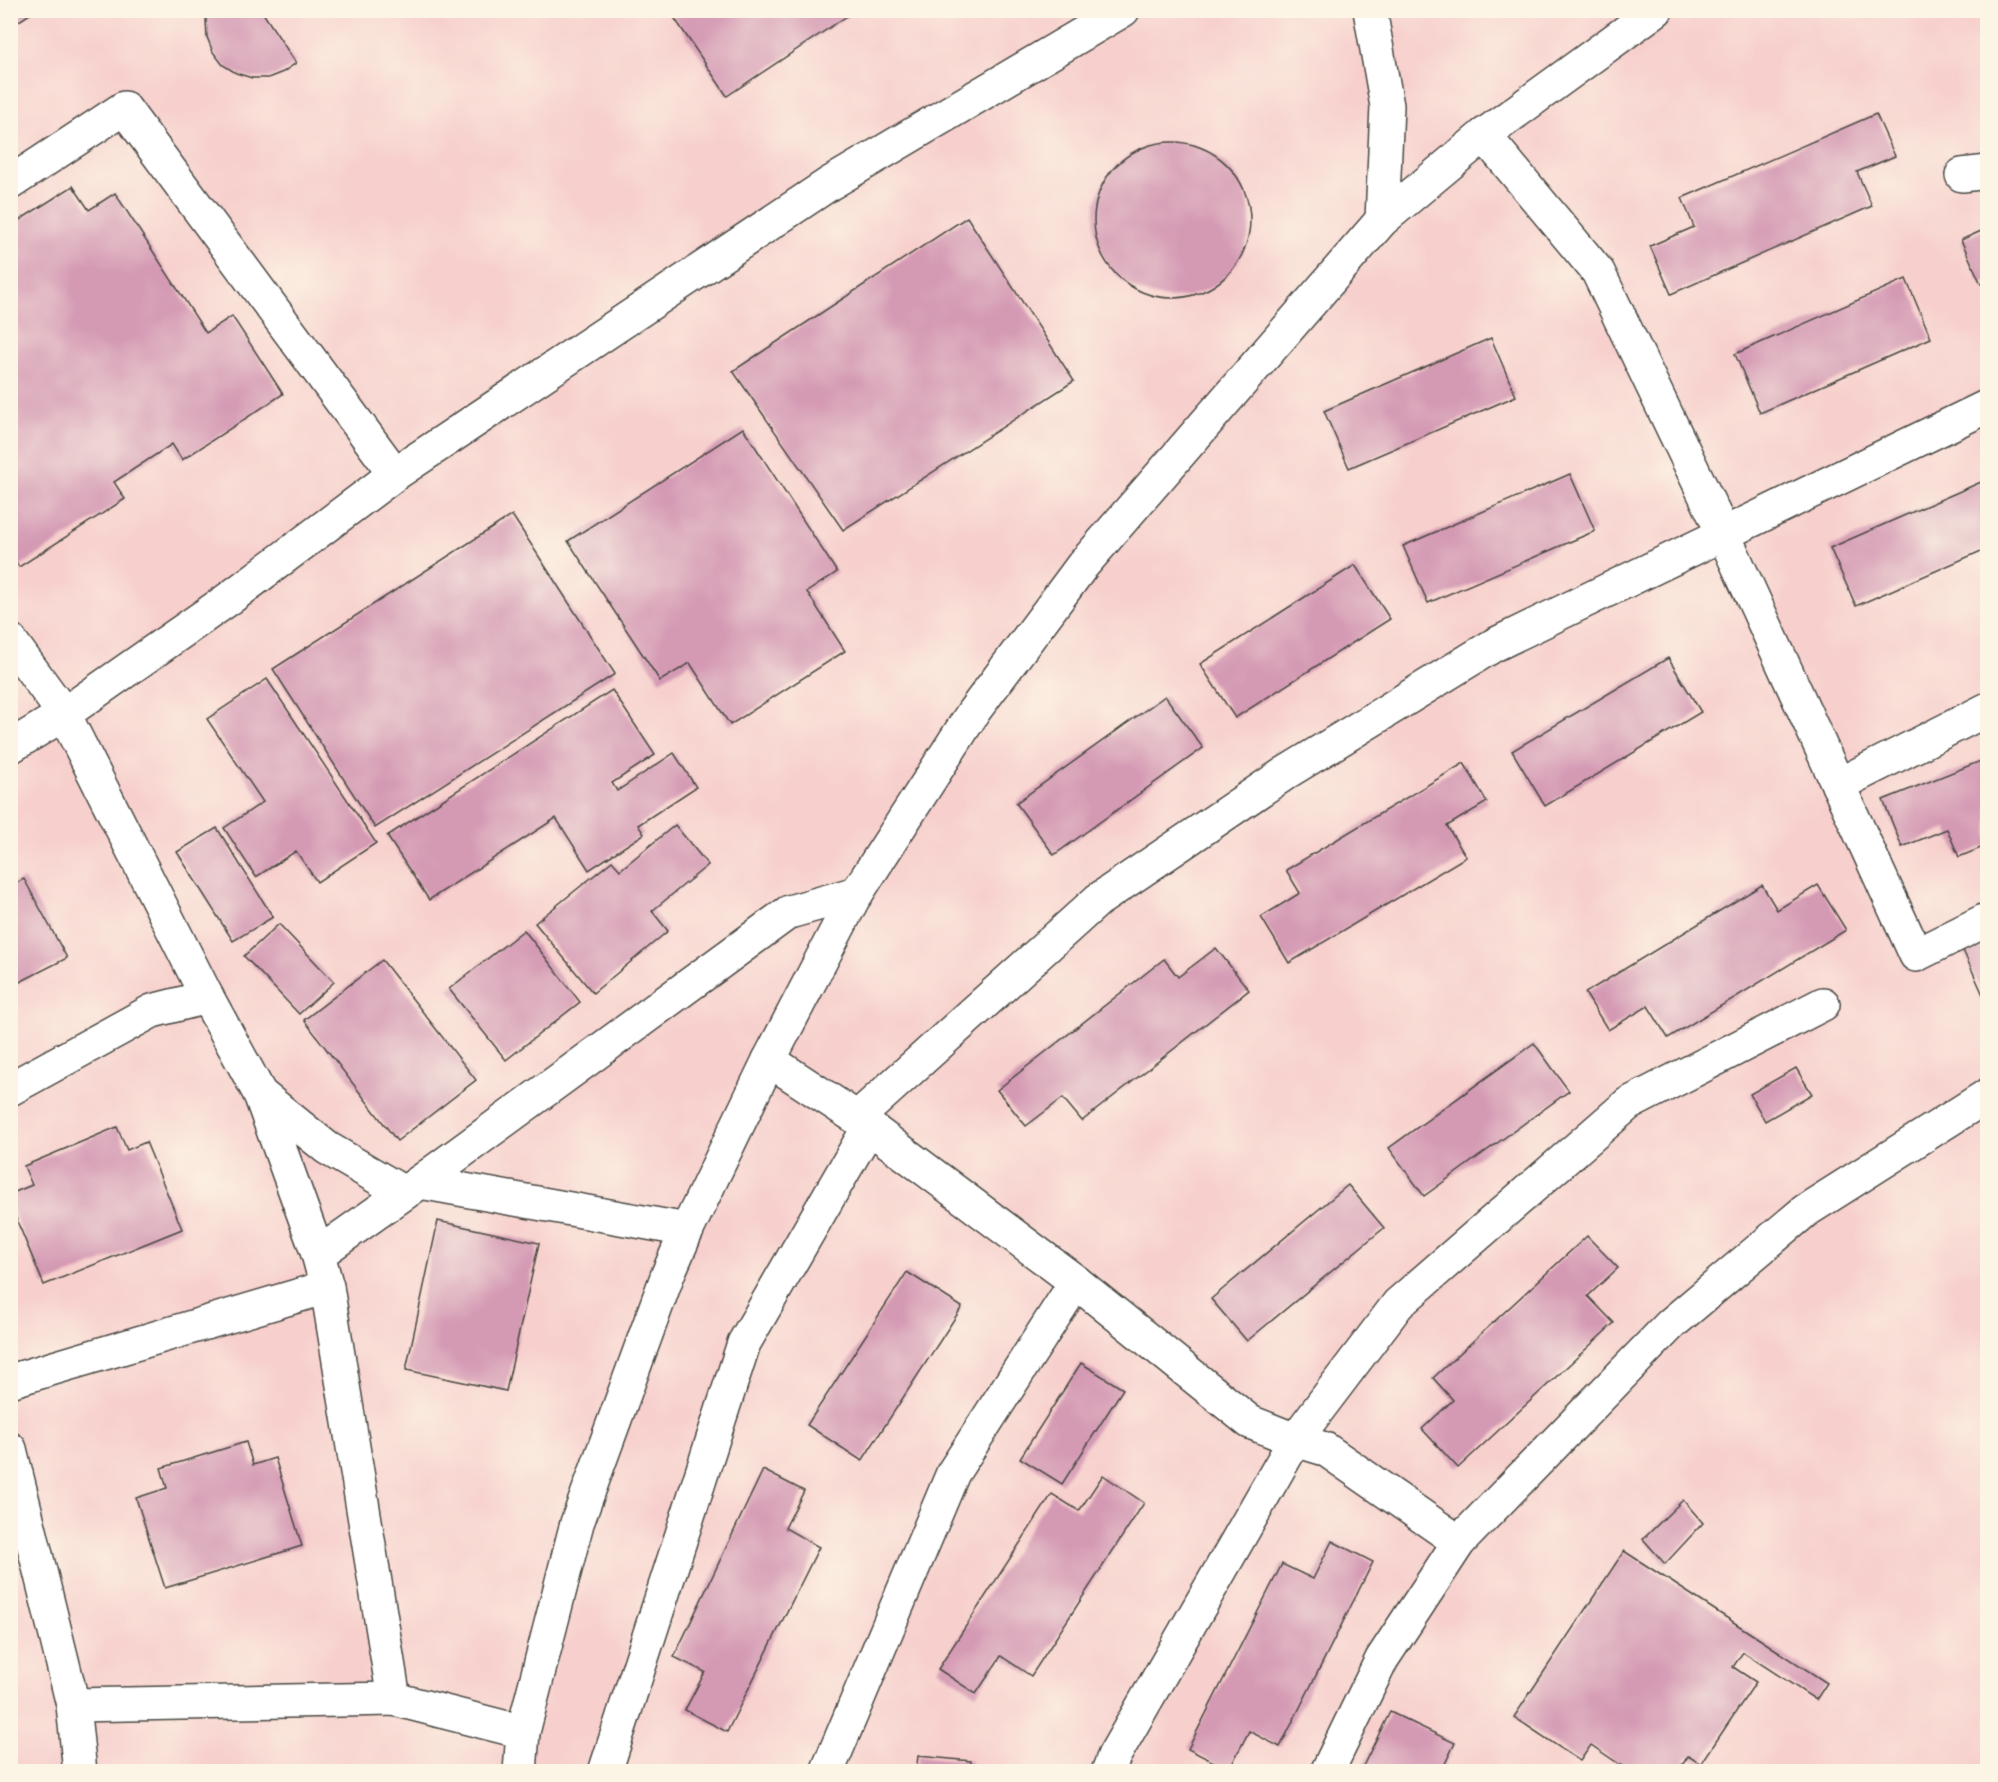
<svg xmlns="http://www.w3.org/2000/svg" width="1998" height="1782" font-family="Mynerve,sans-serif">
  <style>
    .built { fill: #f7d0cd }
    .building { fill: #d499b3 }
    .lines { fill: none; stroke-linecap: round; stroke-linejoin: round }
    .minor-casing { stroke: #484742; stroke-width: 36 }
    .minor { stroke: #fff; stroke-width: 33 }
  </style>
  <rect width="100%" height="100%" fill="#fcf5e5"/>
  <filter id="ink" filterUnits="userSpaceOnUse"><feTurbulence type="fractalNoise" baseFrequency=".0167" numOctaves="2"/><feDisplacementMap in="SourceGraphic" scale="12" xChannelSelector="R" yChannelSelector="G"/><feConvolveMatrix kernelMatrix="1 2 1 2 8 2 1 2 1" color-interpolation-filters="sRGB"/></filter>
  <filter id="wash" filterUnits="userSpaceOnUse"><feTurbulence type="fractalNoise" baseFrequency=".008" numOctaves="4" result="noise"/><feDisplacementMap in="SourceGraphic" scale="24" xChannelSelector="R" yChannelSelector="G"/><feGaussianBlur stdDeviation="1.35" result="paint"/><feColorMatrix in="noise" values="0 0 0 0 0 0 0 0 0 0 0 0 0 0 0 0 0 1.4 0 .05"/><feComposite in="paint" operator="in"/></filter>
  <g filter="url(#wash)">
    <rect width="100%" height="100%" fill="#ece5c5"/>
    <rect class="built" x="11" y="11" width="1976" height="1760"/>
    <g id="blocks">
      <g class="building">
        <polygon points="10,10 36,10 10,27"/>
        <polygon points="209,10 261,10 296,63 283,72 268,78 252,78 236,73 223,65 213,52 207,37 206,19"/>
        <polygon points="669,10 856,10 727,96"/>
        <polygon points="1876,114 1895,156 1857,172 1872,206 1671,294 1650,246 1694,227 1682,198"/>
        <circle cx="1172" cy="220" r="78"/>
        <polygon points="73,186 89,210 115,193 206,333 232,316 283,394 182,460 172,444 114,482 125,499 19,567 10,553 10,226"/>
        <polygon points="967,217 1074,381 843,530 733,371"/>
        <polygon points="1988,228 1988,281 1981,284 1961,240"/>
        <polygon points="1906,279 1931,338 1760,413 1735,354"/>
        <polygon points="1491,338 1516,396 1349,468 1324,411"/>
        <polygon points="743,428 837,572 807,592 845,651 730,725 690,663 660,681 568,541"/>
        <polygon points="1570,474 1595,531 1428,603 1403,546"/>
        <polygon points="1988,479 1988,548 1856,606 1830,548"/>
        <polygon points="512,515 615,674 375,828 273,669"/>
        <polygon points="1355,565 1390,619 1235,718 1200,664"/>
        <polygon points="1668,658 1701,712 1545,806 1512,751"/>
        <polygon points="267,679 376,843 317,882 296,851 256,877 224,828 263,802 207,719"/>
        <polygon points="612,690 655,755 612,783 617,791 674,753 696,787 638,825 644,834 589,870 556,818 429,900 387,836"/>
        <polygon points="1165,696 1203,748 1054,855 1016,803"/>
        <polygon points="1988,758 1988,845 1959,857 1947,829 1902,847 1883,800"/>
        <polygon points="1464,763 1487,802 1447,826 1466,857 1289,963 1261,917 1300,893 1286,870"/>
        <polygon points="675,825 708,865 652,911 668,931 593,993 535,923 612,861 620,870"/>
        <polygon points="217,828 273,917 233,941 177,852"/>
        <polygon points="24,879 67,958 10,987 10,886"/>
        <polygon points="1762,885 1777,910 1818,885 1846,930 1668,1038 1648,1006 1608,1030 1585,993"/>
        <polygon points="279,924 334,982 299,1014 244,956"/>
        <polygon points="524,930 580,1002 506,1060 449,989"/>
        <polygon points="1988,937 1988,1006 1962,948"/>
        <polygon points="1216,948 1249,990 1082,1121 1063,1098 1026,1126 997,1090 1164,959 1178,977"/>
        <polygon points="382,960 476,1080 397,1141 304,1020"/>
        <polygon points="1534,1043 1569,1091 1424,1196 1389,1148"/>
        <polygon points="1796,1068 1812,1094 1765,1121 1750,1094"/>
        <polygon points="117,1127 127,1150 146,1142 182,1229 44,1285 10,1204 10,1194 32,1185 24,1166"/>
        <polygon points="1348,1185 1384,1228 1247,1341 1211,1299"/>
        <polygon points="438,1221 539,1243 506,1391 406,1370"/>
        <polygon points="1587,1236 1618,1268 1588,1296 1614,1323 1458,1468 1422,1429 1453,1400 1433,1378"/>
        <polygon points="907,1272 962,1307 862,1461 807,1425"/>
        <polygon points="1081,1363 1123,1389 1062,1484 1020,1458"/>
        <polygon points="246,1442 253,1465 275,1458 302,1546 165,1588 136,1498 167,1488 161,1468"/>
        <polygon points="763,1470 804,1491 785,1528 819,1547 727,1732 685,1710 705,1672 674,1657"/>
        <polygon points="1103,1475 1144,1503 1031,1676 1001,1656 976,1694 938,1669 1052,1494 1079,1511"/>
        <polygon points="1683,1500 1703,1523 1665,1564 1643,1539"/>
        <polygon points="1332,1541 1373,1562 1280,1747 1249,1731 1229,1770 1188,1749 1282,1564 1313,1579"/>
        <polygon points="1624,1551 1827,1683 1816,1700 1743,1652 1733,1667 1756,1682 1701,1764 1688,1756 1678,1772 1631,1772 1591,1745 1580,1761 1514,1717"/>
        <polygon points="1390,1712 1455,1743 1441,1772 1361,1770"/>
        <polygon points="918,1756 971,1761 970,1772 916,1772"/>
      </g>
    </g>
  </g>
  <g filter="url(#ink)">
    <use href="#blocks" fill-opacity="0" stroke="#484742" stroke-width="1.5"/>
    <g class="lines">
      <defs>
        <g id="minor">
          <polyline points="1370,10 1387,106 1382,220"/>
          <polyline points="1484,135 1598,272 1723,533 1916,955 1988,919"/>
          <polyline points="1962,175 1988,172"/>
          <polyline points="10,183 124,108 395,474"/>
          <polyline points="10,640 64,714 207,997 260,1094 318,1254 327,1287 394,1699"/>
          <polyline points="10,747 64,714 230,598 395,474 829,184 1123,10"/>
          <polyline points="1838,785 1988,709"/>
          <polyline points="769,1060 857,1118 1076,1282 1250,1422 1295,1440 1325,1449 1459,1542"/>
          <polyline points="10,1089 152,1011 207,997"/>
          <polyline points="260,1094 327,1148 404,1193"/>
          <polyline points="857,1118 1098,900 1287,772 1494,645 1988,406"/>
          <polyline points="420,1182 789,912 857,893"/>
          <polyline points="318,1254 420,1182 687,1230"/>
          <polyline points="10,1381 327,1287"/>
          <polyline points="10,1449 73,1705 80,1772"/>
          <polyline points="73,1705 394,1699 523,1732"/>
          <polyline points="520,1772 523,1732 577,1523 668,1274 687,1230 769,1060 853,899 974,711 1082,566 1382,220 1484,135 1656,10"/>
          <polyline points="605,1772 744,1343 869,1127"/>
          <polyline points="827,1772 953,1473 1076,1282"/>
          <polyline points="1108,1772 1114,1756 1295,1440 1398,1304 1628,1104 1823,1004"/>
          <polyline points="1327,1772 1382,1659 1459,1542 1671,1324 1805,1211 1988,1095"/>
        </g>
      </defs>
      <use href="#minor" class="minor-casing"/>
      <use href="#minor" class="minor"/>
    </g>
  </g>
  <rect width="1998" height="1782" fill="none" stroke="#fcf5e5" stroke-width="36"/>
</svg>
